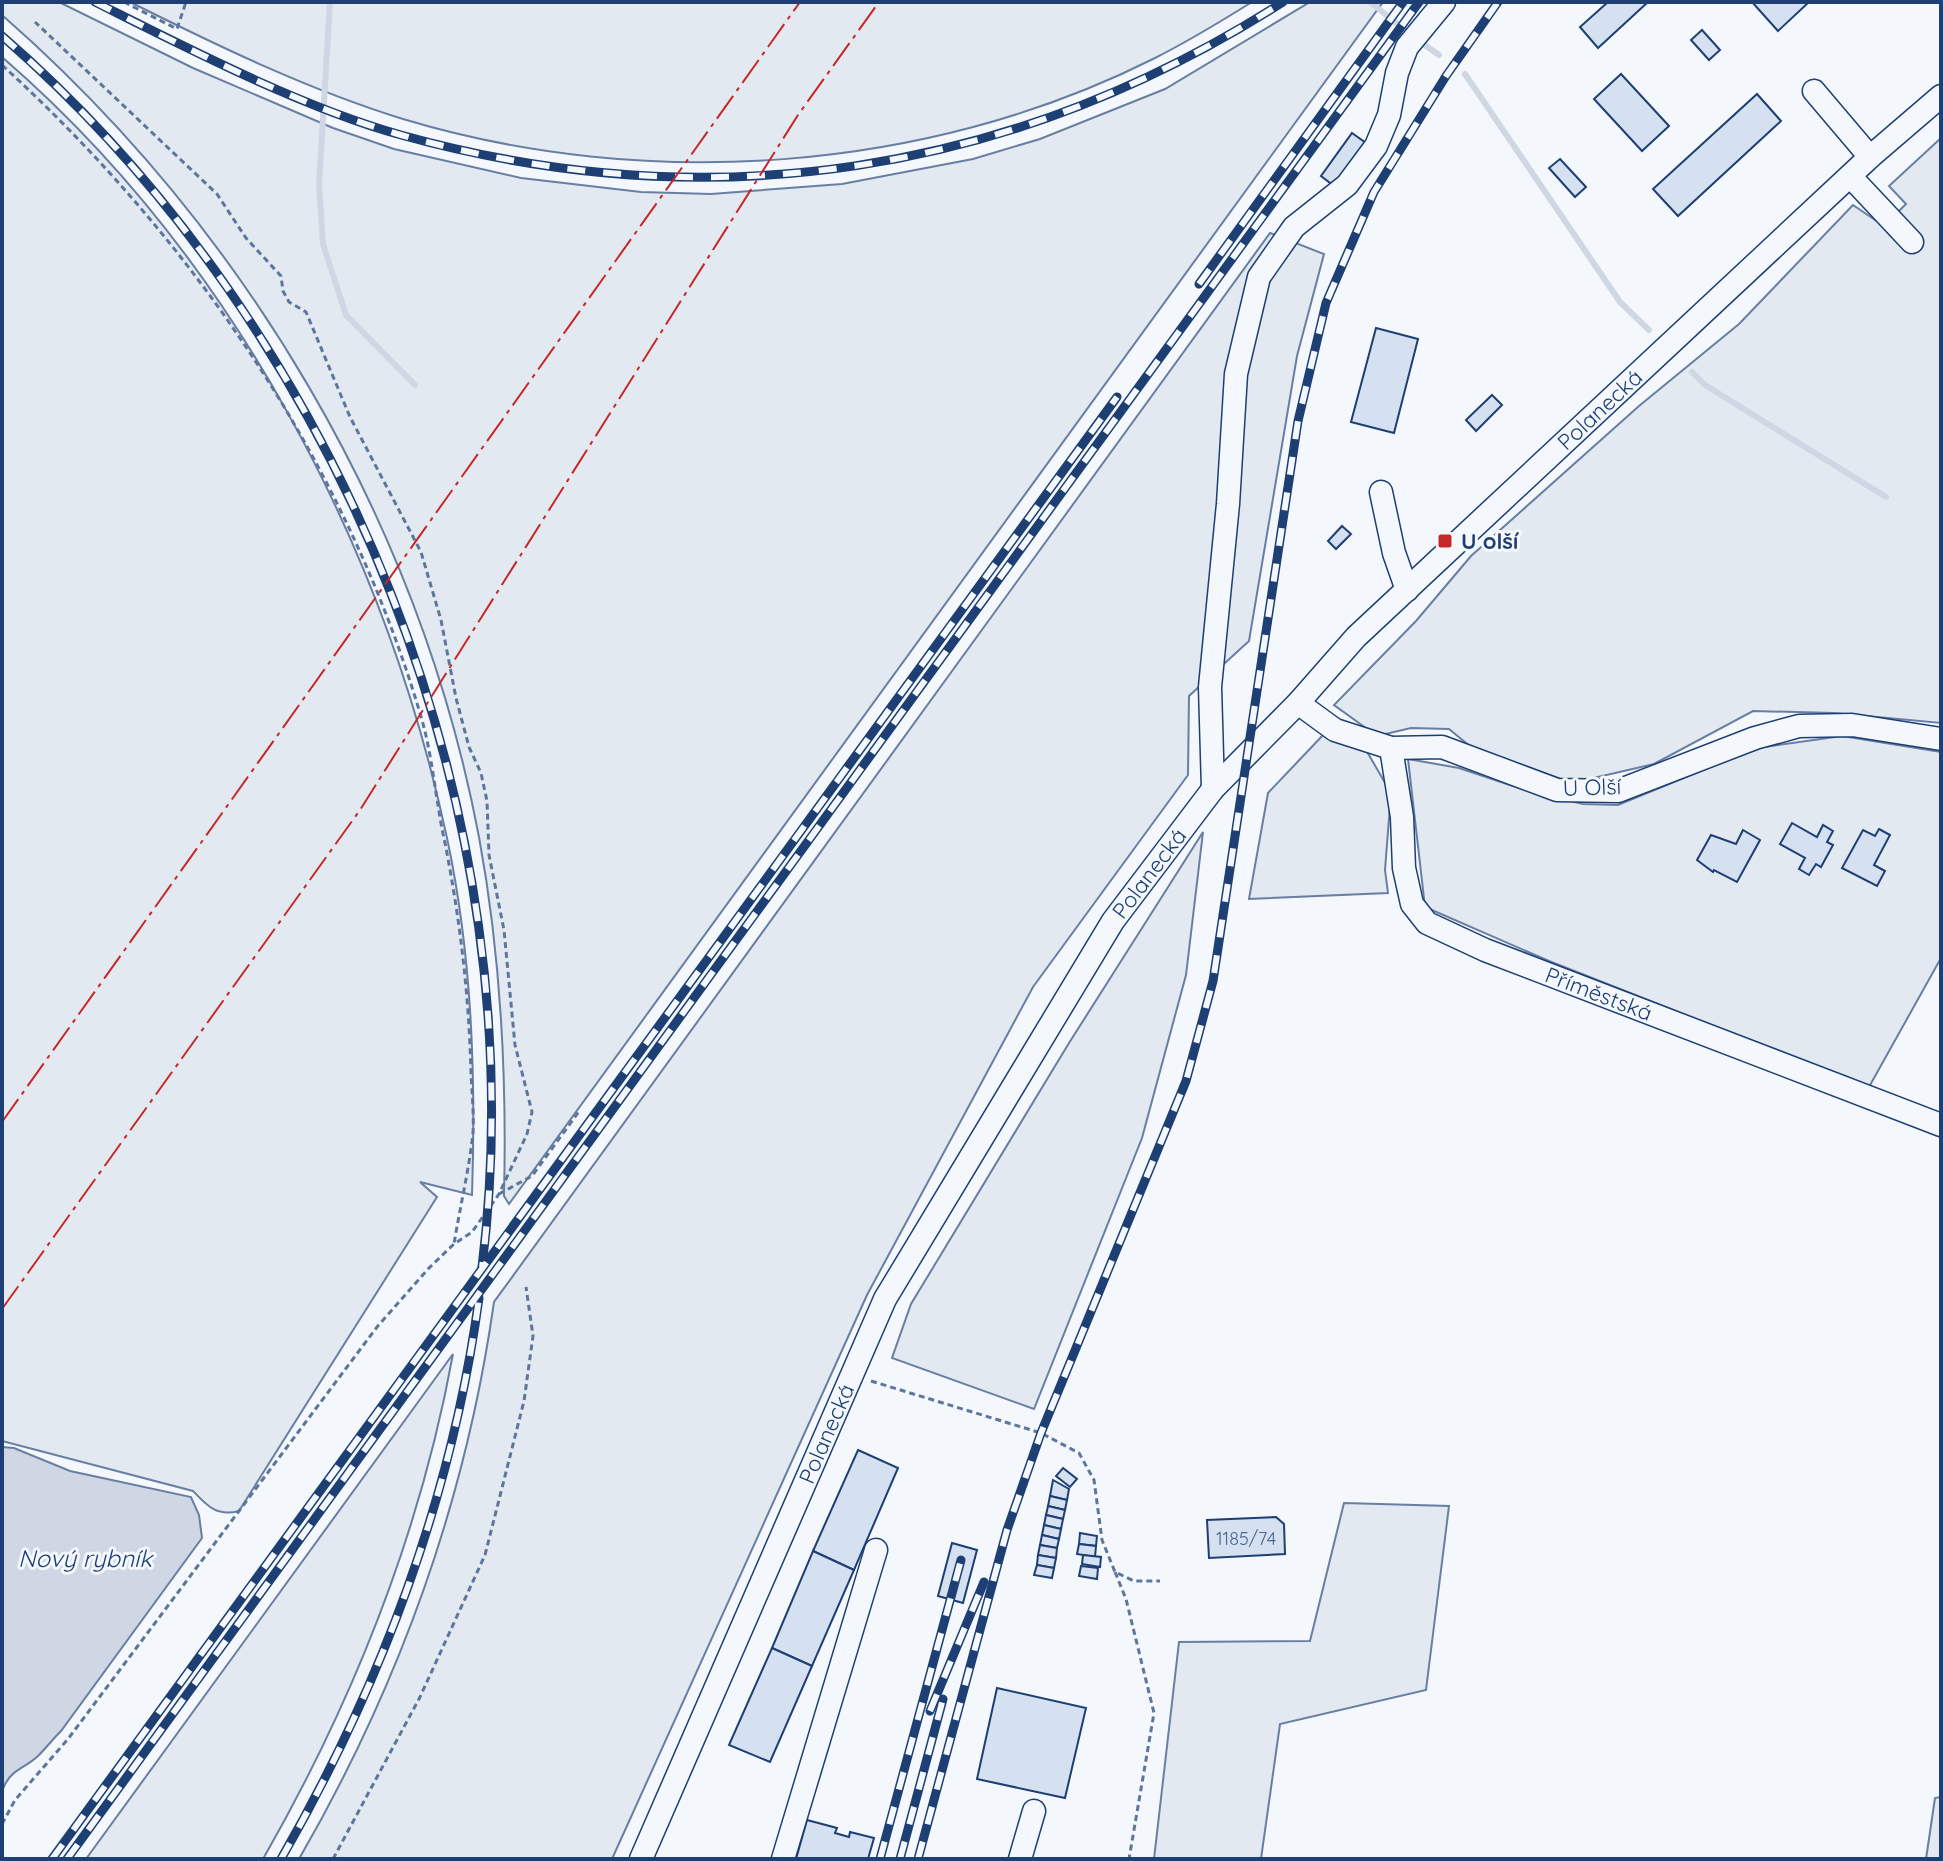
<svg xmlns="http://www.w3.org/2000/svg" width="1943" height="1861" font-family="Quicksand,sans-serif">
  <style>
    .green { fill: #e3e9f0; stroke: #687fa3; stroke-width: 2 }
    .water { fill: #cfd7e4; stroke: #687fa3; stroke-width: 2 }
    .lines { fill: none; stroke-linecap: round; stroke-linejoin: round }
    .stream { stroke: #cfd7e4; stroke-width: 6 }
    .building { fill: #d5e0f0; stroke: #1d3f73; stroke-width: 2 }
    .minor-casing { stroke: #1d3f73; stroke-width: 25 }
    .path { stroke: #5e769c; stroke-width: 3; stroke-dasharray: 6 4; stroke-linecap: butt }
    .minor { stroke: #f4f7fb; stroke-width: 22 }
    .rail-casing { stroke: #1d3f73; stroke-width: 9 }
    .rail { stroke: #f4f7fb; stroke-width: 6; stroke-dasharray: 18; stroke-linecap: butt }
    .power { stroke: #c62828; stroke-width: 2; stroke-dasharray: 28 6 4 6; stroke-linecap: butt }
    .poi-dot { fill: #c62828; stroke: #f4f7fb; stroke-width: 3 }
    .labels { text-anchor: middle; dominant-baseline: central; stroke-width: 6; stroke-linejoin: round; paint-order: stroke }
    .number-label { font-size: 18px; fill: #4b6792 }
    .street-label { font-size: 22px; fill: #1d3f73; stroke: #f4f7fb }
    .poi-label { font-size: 22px; font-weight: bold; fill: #1d3f73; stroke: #f4f7fb; text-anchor: start }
    .water-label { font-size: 24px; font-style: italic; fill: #1d3f73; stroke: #f4f7fb }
  </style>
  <rect width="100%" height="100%" fill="#f4f7fb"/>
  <g class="green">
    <path d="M 2,2 L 59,2 L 193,68 L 333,128 L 394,149 L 521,178 L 641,192 L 711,194 L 842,184 L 973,159 L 1040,139 L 1165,89 L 1310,2 L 1383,2 L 509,1204 L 504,1196 C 507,1075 501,956 479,837 C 419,520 244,227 2,15 Z"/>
    <path d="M 130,2 L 1252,2 C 1220,22 1187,42 1153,59 C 926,173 645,192 403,119 C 309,90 218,46 130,2 Z"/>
    <path d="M 2,57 C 232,256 384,544 447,838 C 472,955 476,1075 472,1195 L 420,1182 L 437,1197 L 239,1511 C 217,1517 207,1506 193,1491 L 2,1441 Z"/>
    <polygon points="1941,138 1941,723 1834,713 1753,711 1654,764 1572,783 1471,747 1449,729 1411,728 1377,736 1334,705 1416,621 1471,556 1639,406 1739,324 1853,205 1884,226 1906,204 1889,186"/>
    <path d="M 1270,233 L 1324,254 L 1297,356 L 1249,641 L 1189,696 L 1188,775 L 1033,987 L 867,1295 L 612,1859 L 299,1859 C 399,1686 466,1500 494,1302 Z"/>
    <polygon points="1324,734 1366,750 1391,793 1385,870 1388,893 1249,899 1268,793"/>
    <polygon points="1842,736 1941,752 1941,958 1869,1087 1549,961 1425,907 1408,759 1459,768 1528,791 1583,804 1618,805 1757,748"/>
    <polygon points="1203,832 1186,975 1142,1138 1034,1409 892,1358 911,1304 1069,1043"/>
    <path d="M 453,1354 C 420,1535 354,1700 263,1859 L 86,1859 Z"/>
    <polygon points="1344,1503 1449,1506 1426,1690 1280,1724 1261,1859 1154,1859 1179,1642 1310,1641"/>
    <polygon points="1941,1797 1941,1859 1926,1859 1935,1798"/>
  </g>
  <path class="water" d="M 2,1447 L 14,1448 L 70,1471 L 191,1497 L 199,1515 L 202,1538 L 61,1731 C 53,1739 46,1748 38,1756 C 23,1770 10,1769 2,1791 Z"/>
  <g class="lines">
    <g class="stream">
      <polyline points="330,2 319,184 323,244 346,315 415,385"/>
      <polyline points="1370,2 1410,34"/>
      <polyline points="1419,41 1439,55"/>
      <polyline points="1465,74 1620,302 1649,330"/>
      <polyline points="1692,372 1705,385 1886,497"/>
    </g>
  </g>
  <g class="building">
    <polygon points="1608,2 1648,2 1598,48 1580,27"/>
    <polygon points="1752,2 1809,2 1778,31"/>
    <polygon points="1702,30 1720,50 1709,60 1691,40"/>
    <polygon points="1621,74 1669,126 1642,151 1594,99"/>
    <polygon points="1757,94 1781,121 1678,216 1653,189"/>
    <polygon points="1352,133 1366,143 1334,186 1321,176"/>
    <polygon points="1560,159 1586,187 1575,197 1549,168"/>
    <polygon points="1376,328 1418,339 1394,433 1351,422"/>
    <polygon points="1492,395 1502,405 1476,431 1466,420"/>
    <polygon points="1342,526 1351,534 1336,549 1328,541"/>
    <polygon points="1792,823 1817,837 1823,825 1833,831 1827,842 1833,845 1821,867 1816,864 1809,875 1799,869 1805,858 1780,844"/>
    <polygon points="1879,829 1890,835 1874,865 1885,871 1877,886 1842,868 1863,830 1875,836"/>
    <polygon points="1743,830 1760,840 1737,882 1714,870 1713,872 1697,860 1711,835 1736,844"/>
    <polygon points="858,1450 898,1468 854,1570 813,1551"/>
    <polygon points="1063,1468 1077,1479 1070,1487 1056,1476"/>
    <polygon points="1053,1480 1069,1489 1067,1500 1050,1496"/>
    <polygon points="1050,1496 1067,1500 1065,1510 1048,1506"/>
    <polygon points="1048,1506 1065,1510 1063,1519 1046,1515"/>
    <polygon points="1046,1515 1063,1519 1061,1529 1044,1525"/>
    <polygon points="1276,1517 1284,1524 1285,1554 1209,1558 1207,1520"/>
    <polygon points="1044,1525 1061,1529 1059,1539 1042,1535"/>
    <polygon points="1080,1533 1097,1536 1096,1546 1079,1544"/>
    <polygon points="1042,1535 1059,1539 1057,1548 1040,1545"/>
    <polygon points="952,1543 977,1550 963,1603 938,1596"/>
    <polygon points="1079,1544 1096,1546 1095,1557 1077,1554"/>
    <polygon points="1040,1545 1057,1548 1056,1558 1038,1555"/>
    <polygon points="813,1551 854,1570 812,1666 772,1648"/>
    <polygon points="1038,1555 1056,1558 1054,1568 1037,1565"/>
    <polygon points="1083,1555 1101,1557 1100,1567 1082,1564"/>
    <polygon points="1037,1565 1054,1568 1052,1578 1034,1575"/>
    <polygon points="1081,1566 1098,1568 1097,1579 1079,1576"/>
    <polygon points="772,1648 812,1666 770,1762 729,1745"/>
    <polygon points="997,1688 1086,1708 1065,1798 977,1779"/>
    <polygon points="807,1820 837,1828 835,1833 849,1837 850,1832 874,1838 868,1859 796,1859"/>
  </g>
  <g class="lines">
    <defs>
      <g id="minor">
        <polyline points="1814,91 1870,157"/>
        <polyline points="1850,176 1912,242"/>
        <polyline points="1381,492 1394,553 1407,590"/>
        <polyline points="1298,703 1335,730 1391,748 1442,747 1557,790 1618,791 1755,738 1799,726 1852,725 1941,739"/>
        <path id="s1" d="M 1391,748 L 1402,817 L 1404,868 L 1412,904 L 1427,923 L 1485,950 L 1941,1125"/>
        <polyline points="1213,789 1210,687 1228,504 1236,374 1259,277 1294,227 1347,185 1376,146 1389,115 1397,73 1407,47 1444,2"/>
        <path id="s2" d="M 641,1859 L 885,1299 L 1113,921 L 1213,789 L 1298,703 L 1356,637 L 1870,157 L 1941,96"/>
        <polyline points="783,1859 876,1550"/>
        <polyline points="1020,1859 1034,1811"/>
      </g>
    </defs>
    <use href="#minor" class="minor-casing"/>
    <g class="path">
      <polyline points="124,2 177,29 186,2"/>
      <path d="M 2,65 C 196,242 348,466 422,720 C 433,759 436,803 445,843 C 460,919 469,995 471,1073 C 472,1093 474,1113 473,1133 C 469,1170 460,1207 454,1244"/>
      <polyline points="499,1194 532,1176 580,1110"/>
      <polyline points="871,1381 1041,1433 1079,1453 1094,1480 1102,1540 1115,1572 1134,1581 1160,1581"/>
      <polyline points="1115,1572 1126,1599 1154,1713 1129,1859"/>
      <polyline points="2,1824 15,1800 68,1739 377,1327 429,1268 454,1244 472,1232 499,1194 527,1134 532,1112 515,1045 504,930 489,855 487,801 481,773 469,747 456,698 441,620 421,552 350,417 306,312 289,302 283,291 281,276 246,238 217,194 35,22"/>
      <polyline points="333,1859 420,1697 485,1555 524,1401 533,1336 526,1287"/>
    </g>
    <use href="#minor" class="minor"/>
    <defs>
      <g id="rail">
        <path d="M 95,2 C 189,49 301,107 401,135 C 711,221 1012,175 1283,2"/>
        <path d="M 2,36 C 343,332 538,816 482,1267"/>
        <polyline points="1199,284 1403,2"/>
        <polyline points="930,1711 984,1582"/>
        <polyline points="52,1859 1117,397"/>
        <polyline points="67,1859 1419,2"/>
        <path d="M 281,1859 C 381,1685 452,1498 479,1298"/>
        <polyline points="880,1859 961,1560"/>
        <polyline points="900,1859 943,1699"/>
        <polyline points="918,1859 1007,1530 1041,1433 1186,1081 1213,981 1298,421 1326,303 1374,192 1446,76 1498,2"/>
      </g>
    </defs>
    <use href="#rail" class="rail-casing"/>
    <use href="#rail" class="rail"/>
    <g class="power">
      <polyline points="2,1122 800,2"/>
      <polyline points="2,1309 360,810 798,115 879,2"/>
    </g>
  </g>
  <rect class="poi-dot" x="1437" y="533" width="16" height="16" rx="4"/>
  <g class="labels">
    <g class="number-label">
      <text x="1246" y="1538">1185/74</text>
    </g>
    <g class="street-label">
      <text stroke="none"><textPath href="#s2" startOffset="1760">Polanecká</textPath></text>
      <text transform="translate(1592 787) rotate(-2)">U Olší</text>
      <text stroke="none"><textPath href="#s2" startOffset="1112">Polanecká</textPath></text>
      <text stroke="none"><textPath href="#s1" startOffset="368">Příměstská</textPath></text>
      <text stroke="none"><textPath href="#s2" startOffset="464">Polanecká</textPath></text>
    </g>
    <g class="poi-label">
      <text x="1461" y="541">U olší</text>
    </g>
    <g class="water-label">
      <text x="85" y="1558">Nový rybník</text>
    </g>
  </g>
  <rect width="1943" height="1861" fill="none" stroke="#1d3f73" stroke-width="8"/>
</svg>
